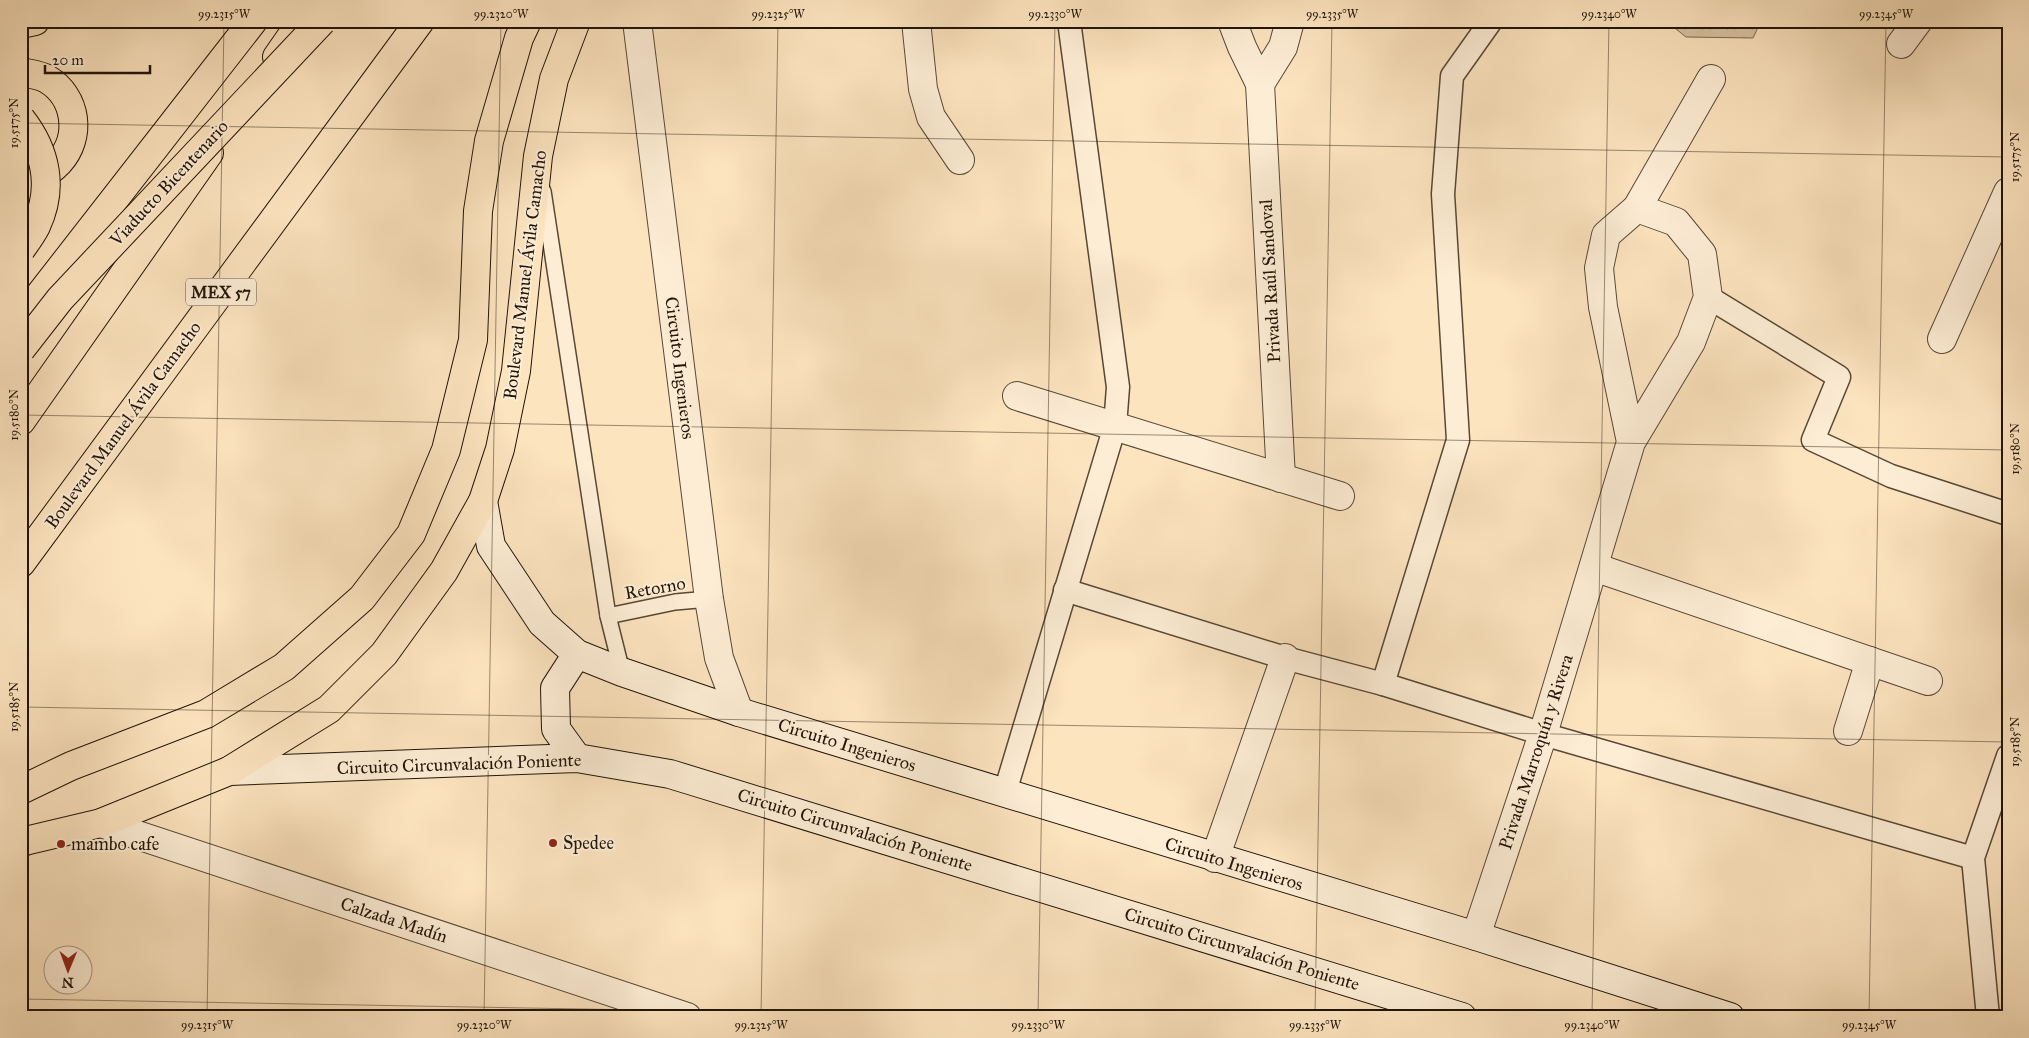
<svg xmlns="http://www.w3.org/2000/svg" width="2029" height="1038" font-family="'IM FELL Great Primer',serif">
  <style>
    .park { fill: url(#park-crowns); stroke: #7c6a54 }
    .lines { fill: none; stroke-linecap: round; stroke-linejoin: round }
    .service-casing { stroke: #584835; stroke-width: 18 }
    .pedestrian-casing { stroke: #584835; stroke-width: 25 }
    .minor-casing { stroke: #584835; stroke-width: 30 }
    .secondary-casing { stroke: #211407; stroke-width: 30 }
    .primary-casing { stroke: #211407; stroke-width: 30 }
    .trunk-casing { stroke: #211407; stroke-width: 30 }
    .motorway-casing { stroke: #211407; stroke-width: 30 }
    .service { stroke: #fdedd5; stroke-width: 15 }
    .pedestrian { stroke: #fdedd5; stroke-width: 22 }
    .minor { stroke: #fdedd5; stroke-width: 28 }
    .secondary { stroke: #fdedd5; stroke-width: 28 }
    .primary { stroke: #fce4bf; stroke-width: 28 }
    .trunk { stroke: #fce4bf; stroke-width: 28 }
    .motorway { stroke: #fce4bf; stroke-width: 28 }
    .motorway-bridge-casing { stroke: #211407; stroke-width: 30; stroke-linecap: butt }
    .motorway-bridge { stroke: #fce4bf; stroke-width: 28 }
    .ticks { fill: none; stroke: #211407; stroke-width: 1; stroke-opacity: 0.45 }
    .poi-dot { fill: #8f2418; stroke: #fdedd5; stroke-width: 2 }
    .labels { text-anchor: middle; dominant-baseline: central; stroke-width: 4; stroke-linejoin: round; paint-order: stroke }
    .shield { fill: #fdedd5; stroke: #635545; stroke-width: 1 }
    .shield-label { font-size: 16px; font-weight: bold; fill: #211407 }
    .street-label { font-size: 18px; fill: #211407; stroke: #fdedd5 }
    .poi-label { font-size: 18px; fill: #211407; stroke: #fdedd5; text-anchor: start }
    .neatline { fill: none; stroke: #211407; stroke-width: 2 }
    .ticks-label { font-size: 12px; text-anchor: middle; fill: #211407 }
  </style>
  <defs>
    <pattern id="park-crowns" width="20" height="18" patternUnits="userSpaceOnUse" patternTransform="scale(1.25)"><rect width="20" height="18" fill="#d7c1a0"/><path d="M2 6a3 3 0 1 1 6 0M12 15a3 3 0 1 1 6 0" fill="none" stroke="#b8a588"/></pattern>
  </defs>
  <rect width="100%" height="100%" fill="#fce4bf"/>
  <filter id="stains"><feTurbulence type="fractalNoise" baseFrequency=".004" numOctaves="4"/><feColorMatrix values="0 0 0 0 .2 0 0 0 0 .09 0 0 0 0 .02 0 0 0 .5 -.17"/></filter>
  <radialGradient id="worn" r=".72"><stop offset=".6" stop-color="#630" stop-opacity="0"/><stop offset="1" stop-color="#630" stop-opacity=".3"/></radialGradient>
  <polygon class="park" points="1666,21 1761,21 1753,38 1686,37"/>
  <g class="lines">
    <defs>
      <g id="service">
        <polyline points="543,191 608,616 622,672"/>
        <polyline points="608,616 675,602 709,599"/>
      </g>
      <g id="pedestrian">
        <polyline points="1708,297 1839,377 1813,440 1891,476 2008,514"/>
        <polyline points="1065,590 1285,658 1383,684 1543,734 1973,858"/>
        <polyline points="1383,684 1458,440 1443,194 1452,76 1491,21"/>
        <polyline points="1005,792 1115,426 1118,387 1069,21"/>
        <polyline points="1988,1017 1973,858 2008,756"/>
      </g>
      <g id="minor">
        <polyline points="637,21 709,599 719,658 739,712"/>
        <polyline points="916,21 923,89 931,117 960,160"/>
        <polyline points="1232,21 1242,47 1260,84 1281,478"/>
        <polyline points="1901,44 1918,21"/>
        <polyline points="1260,84 1283,47 1290,21"/>
        <polyline points="1637,208 1711,79"/>
        <polyline points="1942,339 2008,192"/>
        <polyline points="1017,396 1340,496"/>
        <polyline points="1594,567 1928,681"/>
        <polyline points="1848,731 1870,661"/>
        <polyline points="101,823 687,1017"/>
        <polyline points="1215,858 1285,658"/>
        <polyline points="1476,936 1543,734 1631,442 1603,307 1599,268 1606,235 1637,208 1676,222 1702,254 1708,297 1691,342 1631,442"/>
      </g>
      <g id="secondary">
        <polyline points="483,501 491,546 542,623 577,654 622,672 739,712 1476,936 1730,1017"/>
        <polyline points="577,654 555,688 556,729 577,758"/>
        <polyline points="229,771 577,758 670,774 1462,1017"/>
      </g>
      <g id="primary">
        <polyline points="21,24 35,21"/>
        <polyline points="21,843 25,841 101,823 229,771 329,709 384,654 444,571 483,501 500,449 516,371 538,156 554,79 576,21"/>
      </g>
      <g id="trunk">
        <polyline points="277,57 302,21"/>
        <polyline points="21,421 209,153"/>
        <polyline points="21,563 420,21"/>
      </g>
      <g id="motorway">
        <path d="M 21,72 C 30,74 40,75 47,79 C 77,97 82,137 59,162 C 48,174 34,181 21,189"/>
        <polyline points="21,319 253,21"/>
        <polyline points="21,790 71,766 206,714 284,667 362,598 411,534 446,450 473,340 478,211 489,141 519,38 527,21"/>
      </g>
    </defs>
    <use href="#service" class="service-casing"/>
    <use href="#pedestrian" class="pedestrian-casing"/>
    <use href="#minor" class="minor-casing"/>
    <use href="#secondary" class="secondary-casing"/>
    <use href="#primary" class="primary-casing"/>
    <use href="#trunk" class="trunk-casing"/>
    <use href="#motorway" class="motorway-casing"/>
    <use href="#service" class="service"/>
    <use href="#pedestrian" class="pedestrian"/>
    <use href="#minor" class="minor"/>
    <use href="#secondary" class="secondary"/>
    <use href="#primary" class="primary"/>
    <use href="#trunk" class="trunk"/>
    <use href="#motorway" class="motorway"/>
    <defs>
      <g id="motorway-bridge">
        <path d="M 21,119 C 46,151 54,188 36,226 C 32,234 26,242 21,249"/>
        <polyline points="21,349 60,299 322,21"/>
      </g>
    </defs>
    <use href="#motorway-bridge" class="motorway-bridge-casing"/>
    <use href="#motorway-bridge" class="motorway-bridge"/>
  </g>
  <path class="ticks" d="M 21,123 L 2008,157M 21,415 L 2008,450M 21,707 L 2008,742M 21,999 L 1034,1017M 207,1017 L 224,21M 484,1017 L 501,21M 761,1017 L 778,21M 1038,1017 L 1055,21M 1315,1017 L 1332,21M 1592,1017 L 1609,21M 1869,1017 L 1886,21"/>
  <g class="poi-dot">
    <circle cx="553" cy="843" r="5"/>
    <circle cx="61" cy="844" r="5"/>
  </g>
  <g class="labels">
    <rect class="shield" x="186" y="278.5" width="70" height="27" rx="4"/>
    <g class="shield-label">
      <text x="221" y="292">MEX 57</text>
    </g>
    <g class="street-label">
      <text transform="translate(169 183) rotate(-47)">Viaducto Bicentenario</text>
      <text transform="translate(525 275) rotate(-83)">Boulevard Manuel Ávila Camacho</text>
      <text transform="translate(1270 281) rotate(-93)">Privada Raúl Sandoval</text>
      <text transform="translate(680 368) rotate(83)">Circuito Ingenieros</text>
      <text transform="translate(123 425) rotate(-54)">Boulevard Manuel Ávila Camacho</text>
      <text transform="translate(655 588) rotate(-10)">Retorno</text>
      <text transform="translate(847 745) rotate(17)">Circuito Ingenieros</text>
      <text transform="translate(1536 752) rotate(-72)">Privada Marroquín y Rivera</text>
      <text transform="translate(459 764) rotate(-2)">Circuito Circunvalación Poniente</text>
      <text transform="translate(855 830) rotate(17)">Circuito Circunvalación Poniente</text>
      <text transform="translate(1234 864) rotate(17)">Circuito Ingenieros</text>
      <text transform="translate(394 920) rotate(18)">Calzada Madín</text>
      <text transform="translate(1242 949) rotate(17)">Circuito Circunvalación Poniente</text>
    </g>
    <g class="poi-label">
      <text x="563" y="843">Spedee</text>
      <text x="71" y="844">mambo cafe</text>
    </g>
  </g>
  <rect width="2029" height="1038" fill="none" stroke="#fce4bf" stroke-width="55"/>
  <g transform="translate(68 970) rotate(181)"><circle r="24" fill="#fdedd5" stroke="#a59683"/>
  <path d="M0-4L9 19L0 12L-9 19Z" fill="#8f2418"/>
  <text y="-8" font-size="14" font-weight="bold" text-anchor="middle" fill="#211407">N</text>
  </g>
  <path d="M45 65v8h105v-8" fill="none" stroke="#211407" stroke-width="2.5"/>
  <text x="52" y="65" font-size="15" fill="#211407" stroke="#fdedd5" stroke-width="4" paint-order="stroke">20 m</text>
  <rect x="28" y="28" width="1974" height="982" class="neatline"/>
  <g class="ticks-label">
    <text x="224" y="18">99.2315°W</text>
    <text x="501" y="18">99.2320°W</text>
    <text x="778" y="18">99.2325°W</text>
    <text x="1055" y="18">99.2330°W</text>
    <text x="1332" y="18">99.2335°W</text>
    <text x="1609" y="18">99.2340°W</text>
    <text x="1886" y="18">99.2345°W</text>
    <text transform="translate(14 123) rotate(-90)" y="4">19.5175°N</text>
    <text transform="translate(2015 157) rotate(-90)" y="4">19.5175°N</text>
    <text transform="translate(14 415) rotate(-90)" y="4">19.5180°N</text>
    <text transform="translate(2015 449) rotate(-90)" y="4">19.5180°N</text>
    <text transform="translate(14 707) rotate(-90)" y="4">19.5185°N</text>
    <text transform="translate(2015 742) rotate(-90)" y="4">19.5185°N</text>
    <text x="207" y="1029">99.2315°W</text>
    <text x="484" y="1029">99.2320°W</text>
    <text x="761" y="1029">99.2325°W</text>
    <text x="1038" y="1029">99.2330°W</text>
    <text x="1315" y="1029">99.2335°W</text>
    <text x="1592" y="1029">99.2340°W</text>
    <text x="1869" y="1029">99.2345°W</text>
  </g>
  <rect width="100%" height="100%" filter="url(#stains)"/>
  <rect width="100%" height="100%" fill="url(#worn)"/>
</svg>
